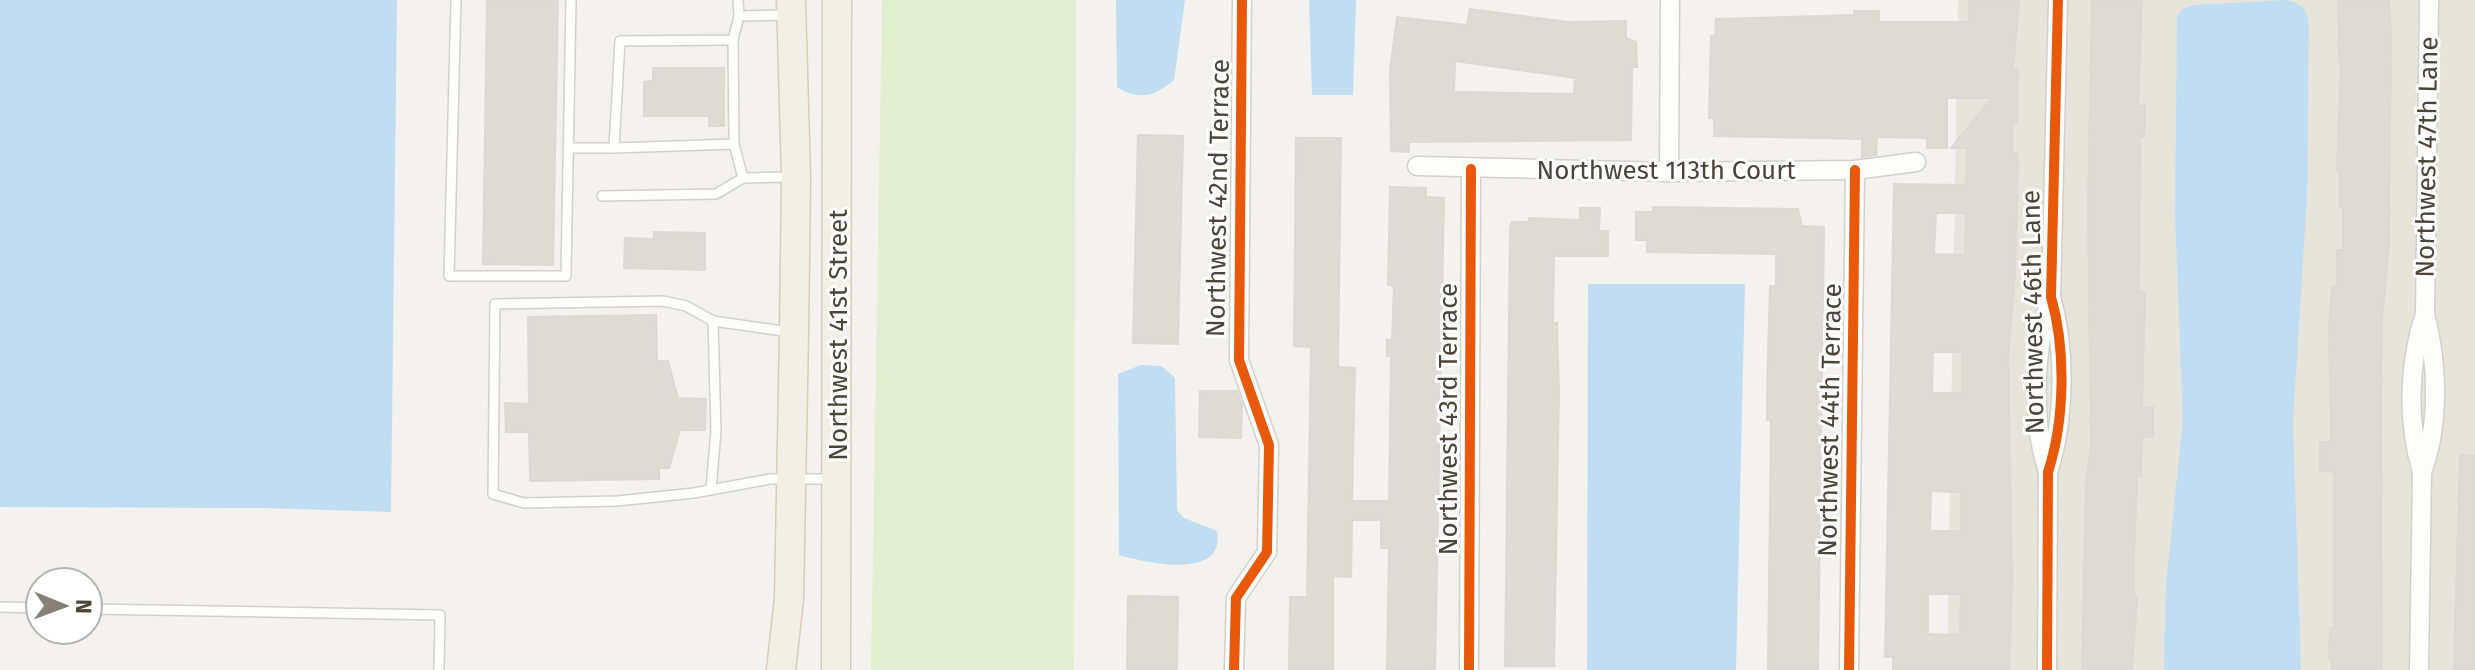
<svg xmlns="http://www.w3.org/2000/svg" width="2475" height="670" font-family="'Fira Sans',sans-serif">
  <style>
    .residential { fill: #e7e4dc }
    .green { fill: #e1eecf }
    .water { fill: #c0ddf1 }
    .building { fill: #dedbd6; stroke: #dcd9d4; stroke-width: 2; fill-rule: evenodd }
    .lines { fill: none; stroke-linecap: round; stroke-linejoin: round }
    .lane-casing { stroke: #d2d0cb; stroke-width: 12 }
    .street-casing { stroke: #d2d0cb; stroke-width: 21 }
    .primary-casing { stroke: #d6cebb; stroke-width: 31 }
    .lane { stroke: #fdfdfc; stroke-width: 9 }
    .street { stroke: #fdfdfc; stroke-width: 18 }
    .primary { stroke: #f2efe6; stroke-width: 28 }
    .cycleway-casing { stroke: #fff; stroke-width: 15 }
    .cycleway { stroke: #e8590c; stroke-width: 10 }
    .labels { text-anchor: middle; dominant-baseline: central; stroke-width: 6; stroke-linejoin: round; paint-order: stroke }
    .street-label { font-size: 26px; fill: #4b4439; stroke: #fff }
  </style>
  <rect width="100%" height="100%" fill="#f4f2ee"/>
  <polygon class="residential" points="1958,0 2475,0 2475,670 1947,670"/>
  <polygon class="green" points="882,0 1076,0 1074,670 871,670"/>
  <g class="water">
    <polygon points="0,0 397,0 391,512 263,508 0,507"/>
    <path d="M 1116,0 L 1185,0 L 1174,80 C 1155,96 1139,101 1117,87 Z"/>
    <polygon points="1309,0 1356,0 1353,95 1312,95"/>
    <path d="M 2286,0 C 2303,4 2307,9 2309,26 L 2307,196 L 2293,422 L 2301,670 L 2164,670 L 2166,585 L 2183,419 L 2175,216 L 2177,16 L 2182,9 L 2194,5 Z"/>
    <polygon points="1588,284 1745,284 1736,670 1587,670"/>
    <path d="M 1141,365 L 1162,366 L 1175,378 L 1177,510 L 1184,518 L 1217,531 C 1226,582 1144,562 1119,555 L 1118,374 Z"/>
  </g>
  <g class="building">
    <polygon points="487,0 558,0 553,265 483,264"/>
    <path d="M 1969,0 L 2019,0 L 2013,69 L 2018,69 L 2017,123 L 2012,123 L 2012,154 L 2017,154 L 2018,163 L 2015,270 L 2008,358 L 2012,581 L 2009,670 L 1893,670 L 1893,657 L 1885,657 L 1894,184 L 1966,185 L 1967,148 L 1951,148 L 1992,98 L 1947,98 L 1947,148 L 1927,148 L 1927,138 L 1877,137 L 1876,155 L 1862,157 L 1862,139 L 1714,136 L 1714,118 L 1709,118 L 1711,36 L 1715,36 L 1716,19 L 1854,15 L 1854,11 L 1879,11 L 1879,22 L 1969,22 ZM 1936,213 L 1966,213 L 1965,255 L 1934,254 ZM 1933,352 L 1962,352 L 1962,393 L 1932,393 ZM 1931,491 L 1961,492 L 1961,531 L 1930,531 ZM 1928,594 L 1961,594 L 1960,635 L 1928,634 Z"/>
    <polygon points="2092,0 2142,0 2138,106 2145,106 2144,137 2140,137 2139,292 2145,292 2142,407 2153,407 2153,437 2142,437 2141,476 2137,476 2134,554 2134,597 2137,597 2132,670 2082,670 2086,483 2091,445 2088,209"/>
    <polygon points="2338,0 2389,0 2391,33 2389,245 2382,318 2381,404 2382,670 2332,670 2332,659 2329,659 2330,628 2334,628 2334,472 2320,471 2320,442 2331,442 2329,325 2332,286 2337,286 2337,250 2343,250 2343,207 2340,207 2340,171 2337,171 2341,62 2339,62"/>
    <path d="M 1470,9 L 1567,22 L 1626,21 L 1626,38 L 1636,42 L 1637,67 L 1632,67 L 1631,140 L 1409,142 L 1409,152 L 1391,151 L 1390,70 L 1397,17 L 1467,25 ZM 1455,61 L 1575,78 L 1574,94 L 1454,92 Z"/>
    <polygon points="653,68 724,68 724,126 709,126 709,116 644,116 644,82 653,81"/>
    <polygon points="1138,135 1183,136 1178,344 1133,343"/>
    <polygon points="1296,138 1341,138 1338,367 1355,368 1352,501 1389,501 1391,356 1387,356 1387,340 1392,340 1394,286 1388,285 1390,187 1426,188 1426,197 1444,198 1435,670 1387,669 1389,548 1381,548 1381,520 1352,520 1351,577 1333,576 1333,670 1289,670 1290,597 1307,597 1311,347 1294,346"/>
    <polygon points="1653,207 1798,209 1802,226 1824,227 1818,670 1768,670 1771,420 1767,420 1767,391 1770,286 1776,286 1776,254 1647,252 1647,240 1636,240 1636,212 1653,212"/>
    <polygon points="1580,208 1600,208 1599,231 1608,231 1608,256 1554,256 1553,323 1557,323 1559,392 1554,666 1505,666 1510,227 1512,222 1529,222 1529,218 1580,220"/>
    <polygon points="654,232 705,233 705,270 624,268 625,238 654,239"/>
    <polygon points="656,315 657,361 668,361 678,398 706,399 705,430 680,430 669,468 659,468 659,479 530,481 529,432 506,432 505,403 529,404 528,317"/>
    <polygon points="1200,391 1237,391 1242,405 1241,438 1199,437"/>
    <polygon points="2460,455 2475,455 2475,670 2454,670"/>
    <polygon points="1128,596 1178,597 1177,670 1127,670"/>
  </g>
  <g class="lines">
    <defs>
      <g id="lane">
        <polyline points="456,0 449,276 566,276 571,0"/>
        <polyline points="738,0 739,16 788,15"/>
        <polyline points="734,144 743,178 792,177"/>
        <polyline points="571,148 614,148 620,41 733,40 739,16"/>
        <polyline points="614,148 734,144 733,40"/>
        <polyline points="602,196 716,194 743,178"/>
        <polyline points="790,332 713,321 686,306 663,301 495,304 493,494 524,503 617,501 694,493 770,479 833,479"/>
        <polyline points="711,489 716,431 713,321"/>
        <polyline points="0,607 40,608"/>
        <polyline points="88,609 440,615 439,670"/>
      </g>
      <g id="street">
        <polyline points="1417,166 1669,172 1855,170 1916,162"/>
        <polyline points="1669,172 1670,0"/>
        <path d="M 2048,472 C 2031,421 2034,348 2051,297"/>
        <path d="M 2422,472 C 2440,424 2438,363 2425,314 L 2429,0"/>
        <polyline points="1234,670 1236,598 1267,552 1269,445 1239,360 1242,0"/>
        <polyline points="1469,670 1471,169"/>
        <polyline points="1849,670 1855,170"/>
        <path d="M 2047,670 L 2048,472 C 2065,420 2066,349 2051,297 L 2058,0"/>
        <path d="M 2419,670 L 2422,472 C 2407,423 2408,363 2425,314"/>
      </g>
      <g id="primary">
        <polyline points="781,670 789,599 794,333 796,177 791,0"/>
        <polyline points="836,670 837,0"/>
      </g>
    </defs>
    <use href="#lane" class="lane-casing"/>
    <use href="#street" class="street-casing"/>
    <use href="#primary" class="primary-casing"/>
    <use href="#lane" class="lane"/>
    <use href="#street" class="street"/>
    <use href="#primary" class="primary"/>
    <defs>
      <g id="cycleway">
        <polyline points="1234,670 1236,598 1267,552 1269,445 1239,360 1242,0"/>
        <polyline points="1469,670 1471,169"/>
        <polyline points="1849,670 1855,170"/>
        <path d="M 2047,670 L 2048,472 C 2065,420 2066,349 2051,297 L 2058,0"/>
      </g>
    </defs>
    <use href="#cycleway" class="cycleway-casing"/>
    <use href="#cycleway" class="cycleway"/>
  </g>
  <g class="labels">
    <g class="street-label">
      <text transform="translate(2427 157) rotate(-89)">Northwest 47th Lane</text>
      <text x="1666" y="170">Northwest 113th Court</text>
      <text transform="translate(1218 198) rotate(-89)">Northwest 42nd Terrace</text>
      <text transform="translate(2033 312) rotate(-91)">Northwest 46th Lane</text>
      <text transform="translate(838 335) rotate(-90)">Northwest 41st Street</text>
      <text transform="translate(1448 419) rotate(-90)">Northwest 43rd Terrace</text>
      <text transform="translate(1830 420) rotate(-89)">Northwest 44th Terrace</text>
    </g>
  </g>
  <g transform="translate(64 606) rotate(91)"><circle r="38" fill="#ffffff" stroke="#b7b4b0" stroke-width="2"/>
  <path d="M0-6L14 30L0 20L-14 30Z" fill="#868178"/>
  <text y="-12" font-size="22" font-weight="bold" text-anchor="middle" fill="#4b4439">N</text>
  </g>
</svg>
